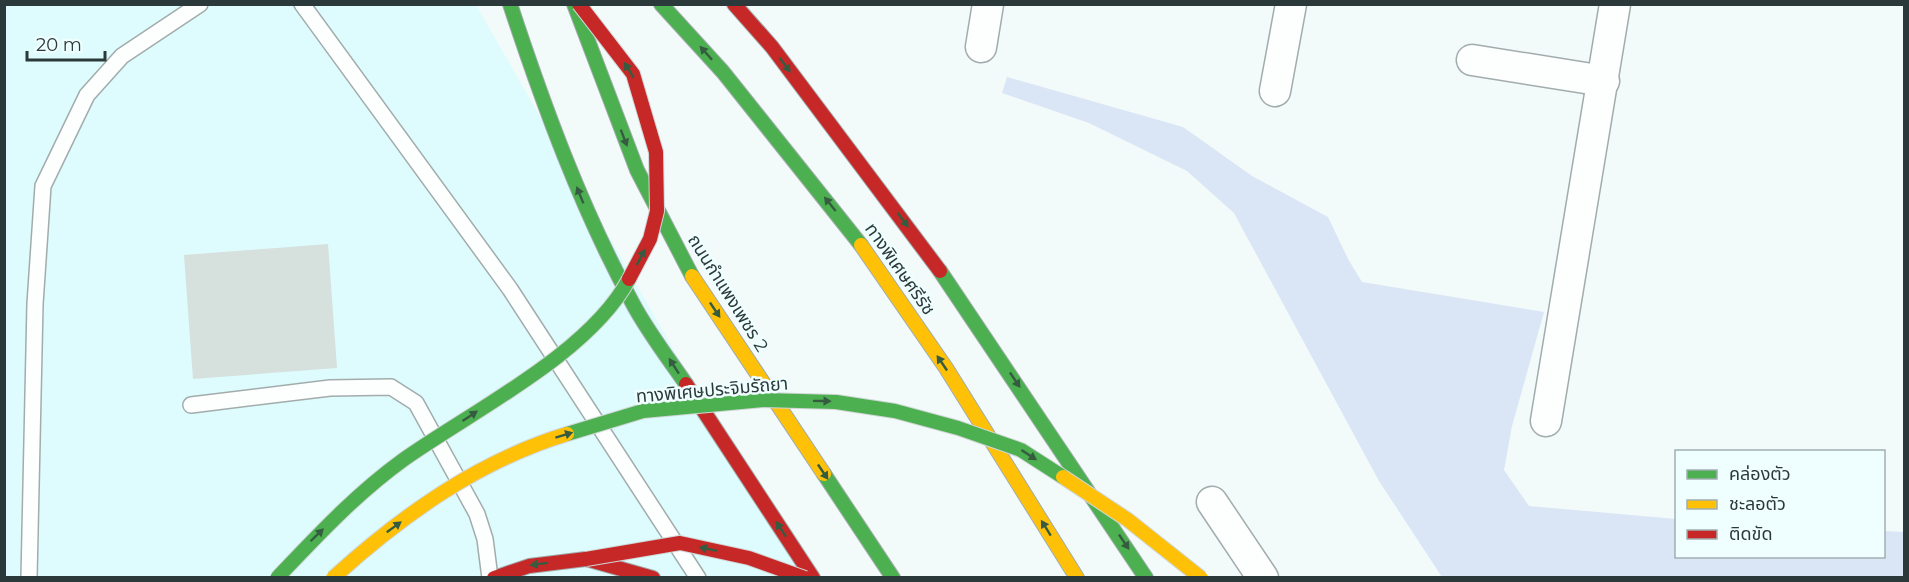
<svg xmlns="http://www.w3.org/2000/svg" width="1909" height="582" font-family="Montserrat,'Noto Sans Thai',sans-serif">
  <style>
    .built { fill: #defcfd }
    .water { fill: #dae5f6 }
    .building { fill: #d6e0dd }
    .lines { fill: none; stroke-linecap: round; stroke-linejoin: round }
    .lane-casing { stroke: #a2acac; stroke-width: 18 }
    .street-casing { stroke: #a2acac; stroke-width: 33 }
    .fast-casing { stroke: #a2acac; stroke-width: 16 }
    .slow-casing { stroke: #a2acac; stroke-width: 16 }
    .jam-casing { stroke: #a2acac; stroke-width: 16 }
    .lane { stroke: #fdfefe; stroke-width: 15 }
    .street { stroke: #fdfefe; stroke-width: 30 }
    .fast { stroke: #4caf50; stroke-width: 14 }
    .slow { stroke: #ffc107; stroke-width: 14 }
    .jam { stroke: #c62828; stroke-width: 14 }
    .fast-bridge-casing { stroke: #d0d6d6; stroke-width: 16; stroke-linecap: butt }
    .slow-bridge-casing { stroke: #d0d6d6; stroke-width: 16; stroke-linecap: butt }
    .jam-bridge-casing { stroke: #d0d6d6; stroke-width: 16; stroke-linecap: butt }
    .fast-bridge { stroke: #4caf50; stroke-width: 14 }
    .slow-bridge { stroke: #ffc107; stroke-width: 14 }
    .jam-bridge { stroke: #c62828; stroke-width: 14 }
    .oneway { fill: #355c41 }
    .labels { text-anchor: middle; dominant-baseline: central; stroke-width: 5; stroke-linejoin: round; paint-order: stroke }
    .street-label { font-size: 18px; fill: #2b393a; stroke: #effefe }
  </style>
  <rect width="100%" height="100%" fill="#f2fafa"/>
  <polygon class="built" points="4,5 476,5 804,577 5,577"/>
  <polygon class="water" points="1007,77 1183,127 1252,176 1328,217 1348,259 1362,282 1544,312 1512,426 1504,470 1529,506 1676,519 1676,556 1884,556 1884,531 1904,532 1904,577 1442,577 1379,481 1234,213 1187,171 1089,123 1002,93"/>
  <polygon class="building" points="328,244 337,368 193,379 184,255"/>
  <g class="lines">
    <defs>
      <g id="lane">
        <polyline points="302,4 510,289 698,578"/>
        <polyline points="191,405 330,388 391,387 416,403 477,514 485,539 490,578"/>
        <polyline points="29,578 35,304 43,186 87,95 122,56 200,4"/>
      </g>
      <g id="street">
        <polyline points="981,47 988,4"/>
        <polyline points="1472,60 1604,81"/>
        <polyline points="1275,91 1291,4"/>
        <polyline points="1546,421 1615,4"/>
        <polyline points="1212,502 1263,578"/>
      </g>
      <g id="fast">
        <path d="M 510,4 C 544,107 581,208 633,304 C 648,332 668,358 686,384"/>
        <polyline points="574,4 637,170 692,276"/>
        <polyline points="661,4 723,72 861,245"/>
        <polyline points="940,271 1146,578"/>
        <polyline points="824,474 893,578"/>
      </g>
      <g id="slow">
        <polyline points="861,245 946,368 1077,578"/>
        <polyline points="692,276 824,474"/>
      </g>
      <g id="jam">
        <polyline points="734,4 772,47 940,271"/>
        <polyline points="686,384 813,578"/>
        <polyline points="494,578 529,566 586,559 653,578"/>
      </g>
    </defs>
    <use href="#lane" class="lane-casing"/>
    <use href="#street" class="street-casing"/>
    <use href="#fast" class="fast-casing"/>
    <use href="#slow" class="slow-casing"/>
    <use href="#jam" class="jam-casing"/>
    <use href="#lane" class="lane"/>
    <use href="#street" class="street"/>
    <use href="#fast" class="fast"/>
    <use href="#slow" class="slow"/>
    <use href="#jam" class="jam"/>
    <defs>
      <g id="fast-bridge">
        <polyline points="567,434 643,411 763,400 836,402 895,411 958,428 1021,450 1063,477"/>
        <path d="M 277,578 C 317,536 356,494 403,460 C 472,411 589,354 629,279"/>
      </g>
      <g id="slow-bridge">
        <polyline points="1063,477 1128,520 1201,578"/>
        <path d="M 333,578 C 401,516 478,461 567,434"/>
      </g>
      <g id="jam-bridge">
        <polyline points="579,4 633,74 656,152 657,211 650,239 629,279"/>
        <polyline points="586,559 680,543 749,558 805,578"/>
      </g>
    </defs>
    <use href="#fast-bridge" class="fast-bridge-casing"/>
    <use href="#slow-bridge" class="slow-bridge-casing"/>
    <use href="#jam-bridge" class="jam-bridge-casing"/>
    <use href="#fast-bridge" class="fast-bridge"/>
    <use href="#slow-bridge" class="slow-bridge"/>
    <use href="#jam-bridge" class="jam-bridge"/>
  </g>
  <defs><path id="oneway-solid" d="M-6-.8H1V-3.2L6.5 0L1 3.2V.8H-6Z" transform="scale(1.5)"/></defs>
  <g class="oneway">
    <use href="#oneway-solid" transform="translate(706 53) rotate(-132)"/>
    <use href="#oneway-solid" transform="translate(785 65) rotate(53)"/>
    <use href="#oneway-solid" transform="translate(629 70) rotate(-121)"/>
    <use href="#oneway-solid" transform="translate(624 138) rotate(69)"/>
    <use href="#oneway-solid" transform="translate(580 195) rotate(-112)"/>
    <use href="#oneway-solid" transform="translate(830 204) rotate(-129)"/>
    <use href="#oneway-solid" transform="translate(903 220) rotate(53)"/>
    <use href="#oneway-solid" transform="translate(641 257) rotate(-62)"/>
    <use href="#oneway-solid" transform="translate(715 310) rotate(56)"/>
    <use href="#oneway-solid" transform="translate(942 363) rotate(-124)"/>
    <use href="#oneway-solid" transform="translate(674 366) rotate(-123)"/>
    <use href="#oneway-solid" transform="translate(1015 380) rotate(56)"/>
    <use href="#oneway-solid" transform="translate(822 401) rotate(1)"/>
    <use href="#oneway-solid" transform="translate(470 416) rotate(-34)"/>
    <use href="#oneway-solid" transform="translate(564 435) rotate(-17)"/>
    <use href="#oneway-solid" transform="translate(1029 455) rotate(33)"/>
    <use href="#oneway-solid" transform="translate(823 472) rotate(56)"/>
    <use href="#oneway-solid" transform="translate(394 527) rotate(-36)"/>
    <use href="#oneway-solid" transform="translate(1046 528) rotate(-122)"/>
    <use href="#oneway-solid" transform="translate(781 529) rotate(-123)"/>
    <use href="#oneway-solid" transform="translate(317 535) rotate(-44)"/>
    <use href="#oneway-solid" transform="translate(1124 542) rotate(56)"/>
    <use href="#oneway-solid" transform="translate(708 549) rotate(-168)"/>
    <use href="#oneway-solid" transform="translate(539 564) rotate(173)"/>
  </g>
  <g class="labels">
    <g class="street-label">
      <text transform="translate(900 269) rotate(55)">ทางพิเศษศรีรัช</text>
      <text transform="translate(728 293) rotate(58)">ถนนกำแพงเพชร 2</text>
      <text transform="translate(712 390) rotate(-5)">ทางพิเศษประจิมรัถยา</text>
    </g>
  </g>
  <rect width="1909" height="582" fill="none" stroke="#2b393a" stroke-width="12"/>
  <rect x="1675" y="450" width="210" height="108" fill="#effefe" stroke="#a1afb0" stroke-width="1.5"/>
  <rect x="1687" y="470" width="30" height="9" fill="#4caf50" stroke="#a1afb0" stroke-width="1.5"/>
  <text x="1729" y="480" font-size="18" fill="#2b393a">คล่องตัว</text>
  <rect x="1687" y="500" width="30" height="9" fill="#ffc107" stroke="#a1afb0" stroke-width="1.5"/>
  <text x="1729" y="510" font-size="18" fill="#2b393a">ชะลอตัว</text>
  <rect x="1687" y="530" width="30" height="9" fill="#c62828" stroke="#a1afb0" stroke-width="1.5"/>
  <text x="1729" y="540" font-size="18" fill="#2b393a">ติดขัด</text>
  <path d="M27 51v9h78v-9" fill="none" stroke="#2b393a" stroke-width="3"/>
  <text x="36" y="51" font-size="18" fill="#2b393a" stroke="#effefe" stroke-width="4.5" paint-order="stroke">20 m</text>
</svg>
